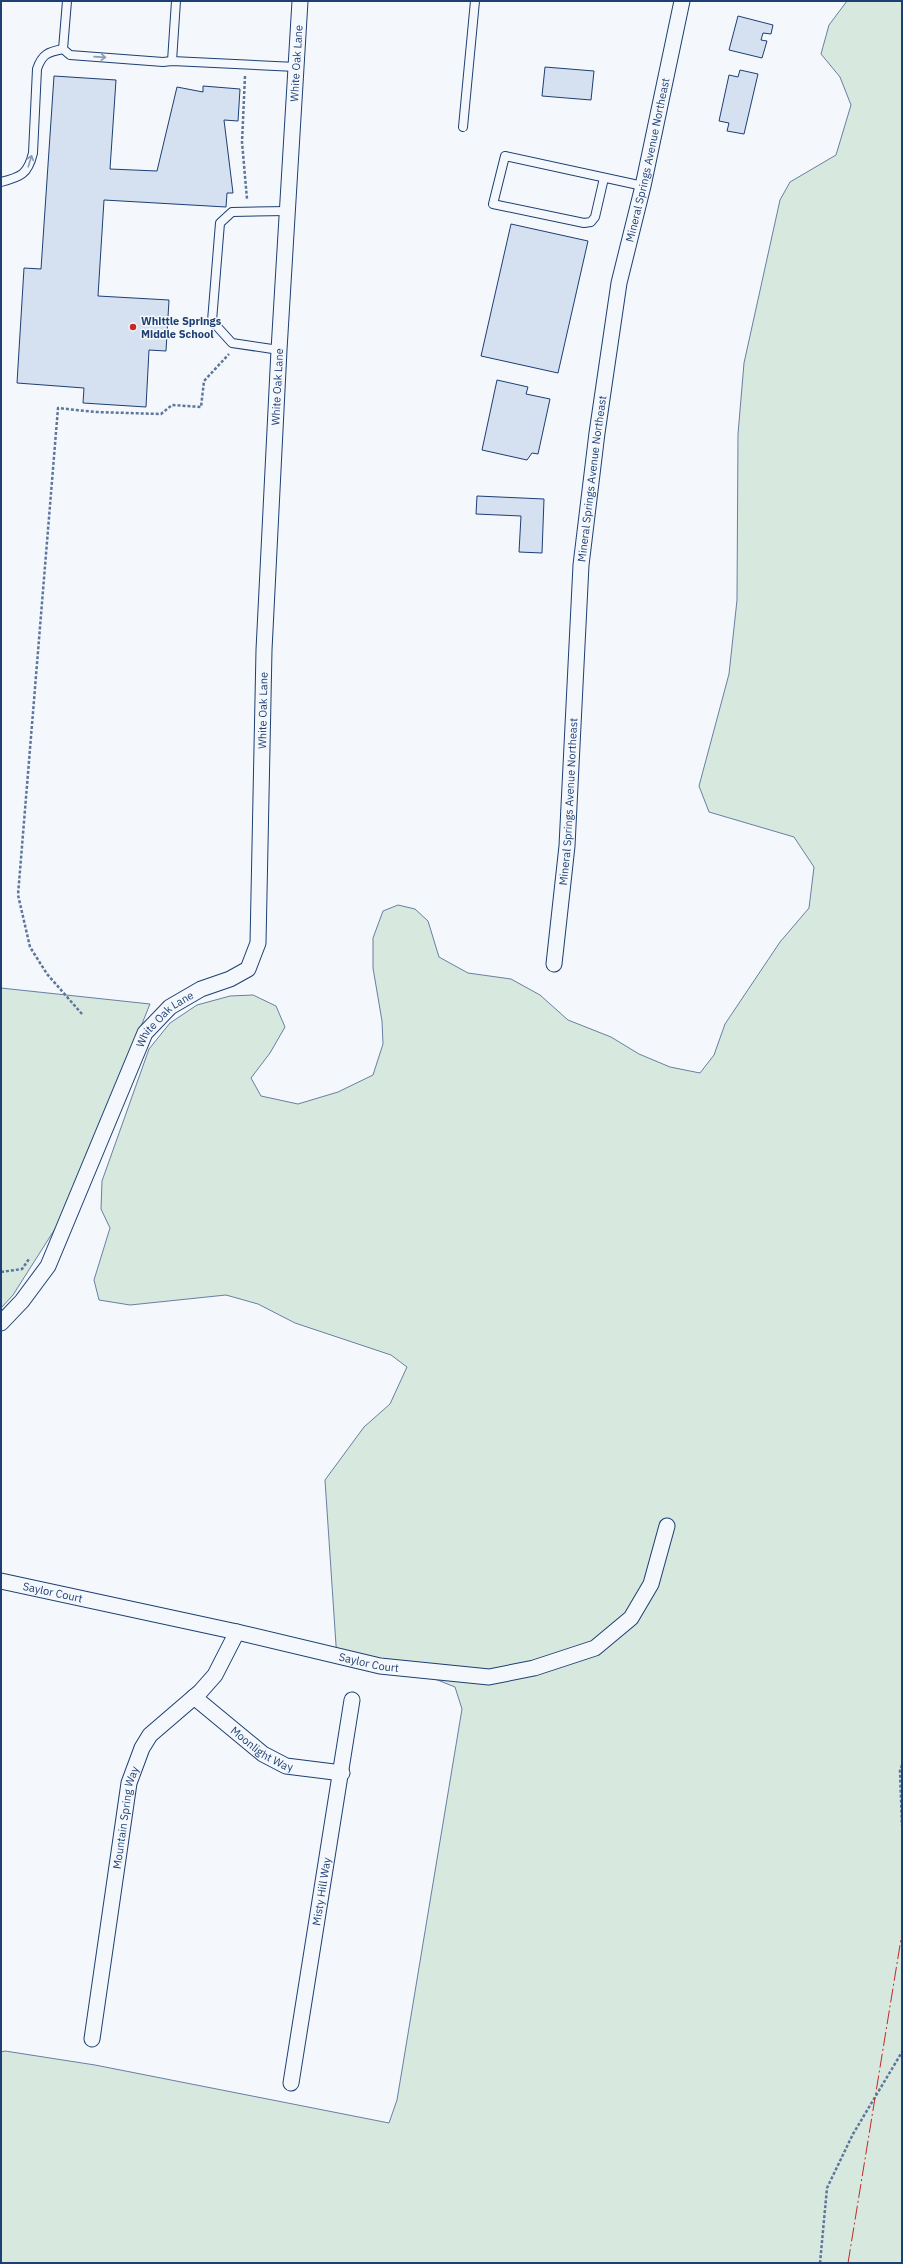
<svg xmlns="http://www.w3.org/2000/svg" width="903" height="2264" font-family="'IBM Plex Sans',sans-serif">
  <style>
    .green { fill: #d7e8df; stroke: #687fa3 }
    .building { fill: #d5e0f0; stroke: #1d3f73 }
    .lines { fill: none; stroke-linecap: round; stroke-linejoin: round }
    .lane-casing { stroke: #1d3f73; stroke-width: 10 }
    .street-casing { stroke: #1d3f73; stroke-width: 17 }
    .path { stroke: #5e769c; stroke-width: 2.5; stroke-dasharray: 3 2; stroke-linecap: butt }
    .lane { stroke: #f4f7fb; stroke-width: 8 }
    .street { stroke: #f4f7fb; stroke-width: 15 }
    .power { stroke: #c62828; stroke-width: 1; stroke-dasharray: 14 3 2 3; stroke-linecap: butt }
    .oneway { stroke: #889bb7 }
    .poi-dot { fill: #c62828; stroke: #f4f7fb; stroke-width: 1.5 }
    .labels { text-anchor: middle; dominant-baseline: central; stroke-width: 3; stroke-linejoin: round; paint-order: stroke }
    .street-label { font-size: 11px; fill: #1d3f73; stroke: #f4f7fb }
    .poi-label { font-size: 11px; font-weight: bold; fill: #1d3f73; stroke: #f4f7fb; text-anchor: start }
  </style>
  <rect width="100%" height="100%" fill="#f4f7fb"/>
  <g class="green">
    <polygon points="847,1 902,1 902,2263 1,2263 1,2052 5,2051 95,2065 389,2123 397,2100 462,1709 455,1687 425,1675 337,1660 325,1480 364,1427 390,1404 407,1367 391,1355 295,1323 258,1304 226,1295 130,1305 99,1300 94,1280 110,1228 101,1209 102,1181 149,1049 170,1023 197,1005 230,996 253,995 276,1006 285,1027 270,1053 251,1078 261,1096 298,1104 338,1092 373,1075 383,1044 382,1021 373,968 373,938 383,911 398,905 415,909 428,921 439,957 468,973 511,979 540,995 568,1020 611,1037 639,1054 670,1067 700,1073 714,1055 725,1024 780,942 809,908 814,867 794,837 709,812 699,786 729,674 737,600 738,434 744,363 780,200 790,182 836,155 851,105 840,77 821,54 829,25"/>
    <polygon points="1,988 150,1004 67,1210 13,1295 1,1308"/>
  </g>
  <g class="building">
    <polygon points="738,16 773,25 771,34 763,33 761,40 767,41 762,58 729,50"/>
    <polygon points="545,67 594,71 591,100 542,96"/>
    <polygon points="740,70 758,74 744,134 727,131 729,123 719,121 729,75 738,77"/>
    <polygon points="54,76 116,80 110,169 157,171 177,87 203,92 203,86 240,89 238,121 224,120 233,193 227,193 226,207 104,200 98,296 169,300 166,351 149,350 146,407 83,403 84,388 17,383 24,268 41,269"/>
    <polygon points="511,224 588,241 558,373 481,356"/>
    <polygon points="497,380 528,387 526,394 550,399 538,454 532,453 527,460 482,450"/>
    <polygon points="477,496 544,499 542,553 519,552 521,516 476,514"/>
  </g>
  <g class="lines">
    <defs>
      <g id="lane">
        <polyline points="67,1 63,49 70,55 163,62 172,61 296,67"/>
        <polyline points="172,61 176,1"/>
        <polyline points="463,127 475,1"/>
        <polyline points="604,178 595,217 591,222 584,223 493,204 505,156 643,186"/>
        <path d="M 1,182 C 21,177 28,174 33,153 L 37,69 C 42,54 48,52 63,49"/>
        <polyline points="279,350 232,343 212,321 220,223 232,212 287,211"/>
      </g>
      <g id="street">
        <path id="s1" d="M 554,964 L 567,846 L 581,565 L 597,433 L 619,283 L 643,186 L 682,1"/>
        <path id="s2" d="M 1,1323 L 22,1301 L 48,1266 L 145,1033 L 170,1007 L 201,989 L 230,979 L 248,969 L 258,943 L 264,650 L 279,350 L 300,1"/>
        <path id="s3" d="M 1,1581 L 237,1632 L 380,1666 L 489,1677 L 534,1668 L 595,1648 L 631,1618 L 651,1584 L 667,1526"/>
        <path id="s4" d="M 194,1697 L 263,1754 L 286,1766 L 342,1773"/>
        <path id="s5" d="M 92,2039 L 129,1783 L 142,1748 L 150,1735 L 200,1692 L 215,1675 L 237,1632"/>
        <path id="s6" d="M 291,2083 L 352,1700"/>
      </g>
    </defs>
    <use href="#lane" class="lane-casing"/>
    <use href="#street" class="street-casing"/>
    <g class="path">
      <polyline points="245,76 242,142 247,199"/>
      <polyline points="82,1014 47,974 30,947 18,895 58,408 95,412 161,414 172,405 201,407 204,381 229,354"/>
      <polyline points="1,1272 22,1269 29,1259"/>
      <polyline points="902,1765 900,1771 902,1826"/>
      <polyline points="820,2263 827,2188 853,2134 902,2052"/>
    </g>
    <use href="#lane" class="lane"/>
    <use href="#street" class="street"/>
    <polyline class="power" points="848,2263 902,1933"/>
  </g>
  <defs><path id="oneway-shaft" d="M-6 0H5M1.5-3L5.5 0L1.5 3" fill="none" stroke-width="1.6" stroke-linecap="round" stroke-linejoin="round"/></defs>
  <g class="oneway">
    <use href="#oneway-shaft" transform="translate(100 57) rotate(4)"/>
    <use href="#oneway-shaft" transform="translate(30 161) rotate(-73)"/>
  </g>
  <circle class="poi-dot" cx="133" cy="327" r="4"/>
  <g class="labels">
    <g class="street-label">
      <text stroke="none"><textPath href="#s2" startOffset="1358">White Oak Lane</textPath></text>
      <text stroke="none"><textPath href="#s1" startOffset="811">Mineral Springs Avenue Northeast</textPath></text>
      <text stroke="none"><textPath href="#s2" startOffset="1034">White Oak Lane</textPath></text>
      <text stroke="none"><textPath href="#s1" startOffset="487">Mineral Springs Avenue Northeast</textPath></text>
      <text stroke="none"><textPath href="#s2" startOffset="710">White Oak Lane</textPath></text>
      <text stroke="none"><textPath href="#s1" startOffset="163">Mineral Springs Avenue Northeast</textPath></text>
      <text stroke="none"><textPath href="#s2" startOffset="350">White Oak Lane</textPath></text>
      <text stroke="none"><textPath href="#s3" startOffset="53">Saylor Court</textPath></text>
      <text stroke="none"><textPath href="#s3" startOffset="377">Saylor Court</textPath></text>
      <text stroke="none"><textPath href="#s4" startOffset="86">Moonlight Way</textPath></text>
      <text stroke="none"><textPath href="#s5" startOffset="224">Mountain Spring Way</textPath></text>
      <text stroke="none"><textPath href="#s6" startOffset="194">Misty Hill Way</textPath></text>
    </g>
    <g class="poi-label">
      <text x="141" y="321">Whittle Springs<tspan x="141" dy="13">Middle School</tspan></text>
    </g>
  </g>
  <rect width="903" height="2264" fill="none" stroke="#1d3f73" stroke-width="4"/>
</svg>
